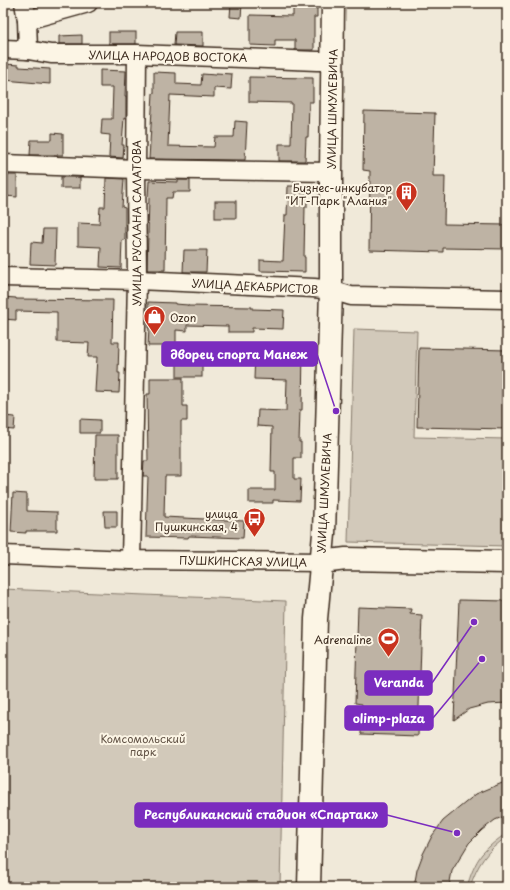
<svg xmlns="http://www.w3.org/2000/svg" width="510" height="890" font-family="'Playpen Sans',sans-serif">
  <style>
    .green { fill: #d2c9ba; stroke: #867a6c }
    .building { fill: #beb3a4; stroke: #3b2a1e }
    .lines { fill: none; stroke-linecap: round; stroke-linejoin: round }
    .minor-casing { stroke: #3b2a1e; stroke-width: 21 }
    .major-casing { stroke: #3b2a1e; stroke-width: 25 }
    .minor { stroke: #fcf5e5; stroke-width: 18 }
    .major { stroke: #fcf5e5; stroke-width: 22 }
    .labels { text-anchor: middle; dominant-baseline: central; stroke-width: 4; stroke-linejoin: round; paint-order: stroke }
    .street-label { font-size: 11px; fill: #3b2a1e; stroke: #fcf5e5 }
    .poi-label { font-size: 11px; fill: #3b2a1e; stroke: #fcf5e5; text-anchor: end }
    .park-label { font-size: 11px; fill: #615245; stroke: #fcf5e5 }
    .leader { fill: none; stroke: #7b2cbf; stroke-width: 1.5 }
    .callout-dot { fill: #7b2cbf; stroke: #fcf5e5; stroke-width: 1.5 }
    .callout { fill: #7b2cbf; stroke: #7b2cbf; stroke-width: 1.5 }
    .callout-label { font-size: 12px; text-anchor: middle; font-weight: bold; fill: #fff }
  </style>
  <rect width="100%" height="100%" fill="#f0e9d9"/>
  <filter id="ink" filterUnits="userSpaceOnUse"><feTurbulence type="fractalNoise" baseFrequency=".025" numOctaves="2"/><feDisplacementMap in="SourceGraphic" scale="8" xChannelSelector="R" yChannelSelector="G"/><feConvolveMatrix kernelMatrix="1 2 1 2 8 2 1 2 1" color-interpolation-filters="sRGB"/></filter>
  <g filter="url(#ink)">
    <g class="green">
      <polygon points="354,329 417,331 414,437 507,439 507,546 348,542"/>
      <polygon points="3,589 286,601 280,887 3,887"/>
      <path d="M 507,833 L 507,837 C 487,850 477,865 470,887 L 467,887 C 470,876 475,863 482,854 C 489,846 498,839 507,833 Z"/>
    </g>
    <g class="building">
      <polygon points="231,3 242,3 241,18 230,17"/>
      <polygon points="293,4 317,5 317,17 314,17 314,50 295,50 295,40 275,40 275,46 250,45 250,15 293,16"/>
      <rect x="109" y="32" width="27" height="12"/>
      <polygon points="175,32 203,32 203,46 174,45"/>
      <polygon points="82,35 82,44 59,44 59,36"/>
      <polygon points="5,64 19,65 19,67 50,69 50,84 4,80"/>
      <polygon points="100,70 126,71 125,96 126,96 126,119 124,118 122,145 124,145 123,158 109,157 110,135 101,134 102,119 112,119 113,87 100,87"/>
      <polygon points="154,72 176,73 176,84 201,85 202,74 216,75 216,73 232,74 231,89 214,88 214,97 170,95 168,146 214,147 215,137 234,137 235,121 247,122 245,160 149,159 153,93 154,93"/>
      <polygon points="249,77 313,78 313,102 309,102 308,137 306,137 305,161 279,161 279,144 291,144 292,103 249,102"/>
      <polygon points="364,111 435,113 433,176 445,176 444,224 507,225 507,249 443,248 443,252 369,250 370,171 363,170"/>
      <polygon points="52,133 63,134 63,155 30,155 31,140 52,140"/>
      <polygon points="5,175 17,175 17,197 5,196"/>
      <rect x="61" y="177" width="19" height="11"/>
      <polygon points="106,178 124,179 122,207 125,208 125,240 122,240 121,268 100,267 101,247 78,246 78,223 99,224 100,207 105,207"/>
      <polygon points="178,180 190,180 190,192 173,192 172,198 166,198 165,270 147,270 149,197 148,197 149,181 178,182"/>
      <polygon points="288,186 307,186 307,207 305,207 304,257 305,257 305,272 260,271 260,260 283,261 285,215 287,215"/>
      <rect x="215" y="201" width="21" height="17"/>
      <polygon points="43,229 56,229 55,265 30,264 31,242 42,243"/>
      <polygon points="184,250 207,250 206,272 183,272"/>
      <polygon points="3,297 16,298 16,299 113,300 112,342 119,342 118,373 120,373 119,393 95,392 97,357 88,357 89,343 57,342 57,312 16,311 16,320 3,319"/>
      <polygon points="148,302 175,303 175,304 188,305 188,306 252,307 252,309 284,310 283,329 252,328 252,332 228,332 228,326 187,325 187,331 176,330 176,346 148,346 149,328 148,328"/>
      <polygon points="284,347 303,348 302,410 300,410 299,442 301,442 301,458 294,458 294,479 301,479 300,501 273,500 273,503 249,503 249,490 275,490 275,472 271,472 272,427 257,426 258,410 286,411 287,380 254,379 255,354 284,355"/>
      <polygon points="419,348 507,350 507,429 417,427"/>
      <rect x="177" y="354" width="25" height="23"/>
      <polygon points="150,378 183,378 183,406 187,406 187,421 181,421 181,476 165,476 164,517 244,521 243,538 189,536 188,538 146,537 148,476 143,476 144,461 148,461 147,394 150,394"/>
      <polygon points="3,416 15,417 14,430 3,429"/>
      <polygon points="80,419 100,420 100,433 80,433"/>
      <polygon points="95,435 118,435 118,479 94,479"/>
      <polygon points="13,493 27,494 27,511 57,512 57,531 26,531 26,533 11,532"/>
      <polygon points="104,511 117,511 117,527 105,527"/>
      <polygon points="459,600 507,601 507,703 488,704 469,709 454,720"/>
      <polygon points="358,607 411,609 410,614 422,615 418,736 361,734 362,704 355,703"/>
      <polygon points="507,781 507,815 495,820 482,830 469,843 452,871 449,887 414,887 417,870 423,854 432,836 443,821 476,794"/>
    </g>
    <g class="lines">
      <defs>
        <g id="minor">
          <polyline points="24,3 27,20 28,50"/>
          <polyline points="27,20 88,3"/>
          <polyline points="3,49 28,50 51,54 137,54 317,61 333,61"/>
          <polyline points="3,164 136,169 331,172"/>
          <polyline points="3,277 137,280 314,288 331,290 351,296 507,299"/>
          <polyline points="3,555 131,560 321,562"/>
          <polyline points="131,560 137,280 136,169 137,54"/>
        </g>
        <g id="major">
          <polyline points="321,562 346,559 507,562"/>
          <polyline points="309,887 316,619 324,534 331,290 331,172 333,3"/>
        </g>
      </defs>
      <use href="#minor" class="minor-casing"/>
      <use href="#major" class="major-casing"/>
      <use href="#minor" class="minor"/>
      <use href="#major" class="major"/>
    </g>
  </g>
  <defs>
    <symbol id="building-pin" viewBox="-11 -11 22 30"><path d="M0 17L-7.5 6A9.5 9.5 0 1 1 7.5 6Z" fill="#c8321e" stroke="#fcf5e5"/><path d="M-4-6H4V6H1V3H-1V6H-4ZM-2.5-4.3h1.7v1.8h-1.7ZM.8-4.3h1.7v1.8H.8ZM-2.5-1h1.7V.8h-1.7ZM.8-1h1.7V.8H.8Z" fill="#fff"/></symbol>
    <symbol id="shop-pin" viewBox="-11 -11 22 30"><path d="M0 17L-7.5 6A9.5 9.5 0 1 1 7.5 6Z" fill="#c8321e" stroke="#fcf5e5"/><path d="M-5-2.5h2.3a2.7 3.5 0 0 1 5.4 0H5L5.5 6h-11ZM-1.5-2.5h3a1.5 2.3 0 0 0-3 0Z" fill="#fff"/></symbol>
    <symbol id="bus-pin" viewBox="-11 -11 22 30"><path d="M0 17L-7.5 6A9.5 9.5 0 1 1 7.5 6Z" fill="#c8321e" stroke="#fcf5e5"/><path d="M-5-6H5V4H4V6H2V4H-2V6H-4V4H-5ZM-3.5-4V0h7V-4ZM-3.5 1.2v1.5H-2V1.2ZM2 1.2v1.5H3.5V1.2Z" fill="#fff"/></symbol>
    <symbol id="stadium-pin" viewBox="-11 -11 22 30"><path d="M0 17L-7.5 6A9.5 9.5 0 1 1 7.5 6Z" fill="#c8321e" stroke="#fcf5e5"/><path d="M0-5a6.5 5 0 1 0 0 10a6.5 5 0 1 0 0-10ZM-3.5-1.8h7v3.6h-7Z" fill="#fff"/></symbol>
  </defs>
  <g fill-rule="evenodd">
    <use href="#building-pin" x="394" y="180" width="25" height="34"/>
    <use href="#shop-pin" x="142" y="304" width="25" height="34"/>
    <use href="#bus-pin" x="242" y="506" width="25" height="34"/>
    <use href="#stadium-pin" x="376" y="626" width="25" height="34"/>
  </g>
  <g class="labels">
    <g class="street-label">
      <text transform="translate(168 56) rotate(1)">УЛИЦА НАРОДОВ ВОСТОКА</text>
      <text transform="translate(332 109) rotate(-89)">УЛИЦА ШМУЛЕВИЧА</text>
      <text transform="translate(136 223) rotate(-90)">УЛИЦА РУСЛАНА САЛАТОВА</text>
      <text transform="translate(255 286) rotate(3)">УЛИЦА ДЕКАБРИСТОВ</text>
      <text transform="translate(324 493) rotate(-87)">УЛИЦА ШМУЛЕВИЧА</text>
      <text transform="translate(243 561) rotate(1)">ПУШКИНСКАЯ УЛИЦА</text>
    </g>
    <g class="poi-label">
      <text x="392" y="187">Бизнес-инкубатор<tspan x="392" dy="13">"ИТ-Парк "Алания"</tspan></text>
      <text x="170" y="317" text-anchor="start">Ozon</text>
      <text x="238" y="513">улица<tspan x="238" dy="13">Пушкинская, 4</tspan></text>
      <text x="372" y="639">Adrenaline</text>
    </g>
    <g class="park-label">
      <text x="143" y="738">Комсомольский<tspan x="143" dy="13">парк</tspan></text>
    </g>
  </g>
  <path class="leader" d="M336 411L317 354M474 622L432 683M482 659L433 718M457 833L387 815"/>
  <g class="callout-dot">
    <circle cx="336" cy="411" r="4"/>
    <circle cx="474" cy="622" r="4"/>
    <circle cx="482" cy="659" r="4"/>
    <circle cx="457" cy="833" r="4"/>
  </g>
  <g class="callout">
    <rect x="162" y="342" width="155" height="24" rx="4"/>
    <rect x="365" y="671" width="67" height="24" rx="4"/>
    <rect x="345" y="706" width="88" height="24" rx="4"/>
    <rect x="135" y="803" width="252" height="24" rx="4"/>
  </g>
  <g class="callout-label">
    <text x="239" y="359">дворец спорта Манеж</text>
    <text x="399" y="687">Veranda</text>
    <text x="389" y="723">olimp-plaza</text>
    <text x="261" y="819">Республиканский стадион «Спартак»</text>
  </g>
  <rect width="510" height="890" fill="none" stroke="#fcf5e5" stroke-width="16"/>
  <rect x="8" y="8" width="494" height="874" fill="none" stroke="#3b2a1e" stroke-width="1.5" filter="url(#ink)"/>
</svg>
